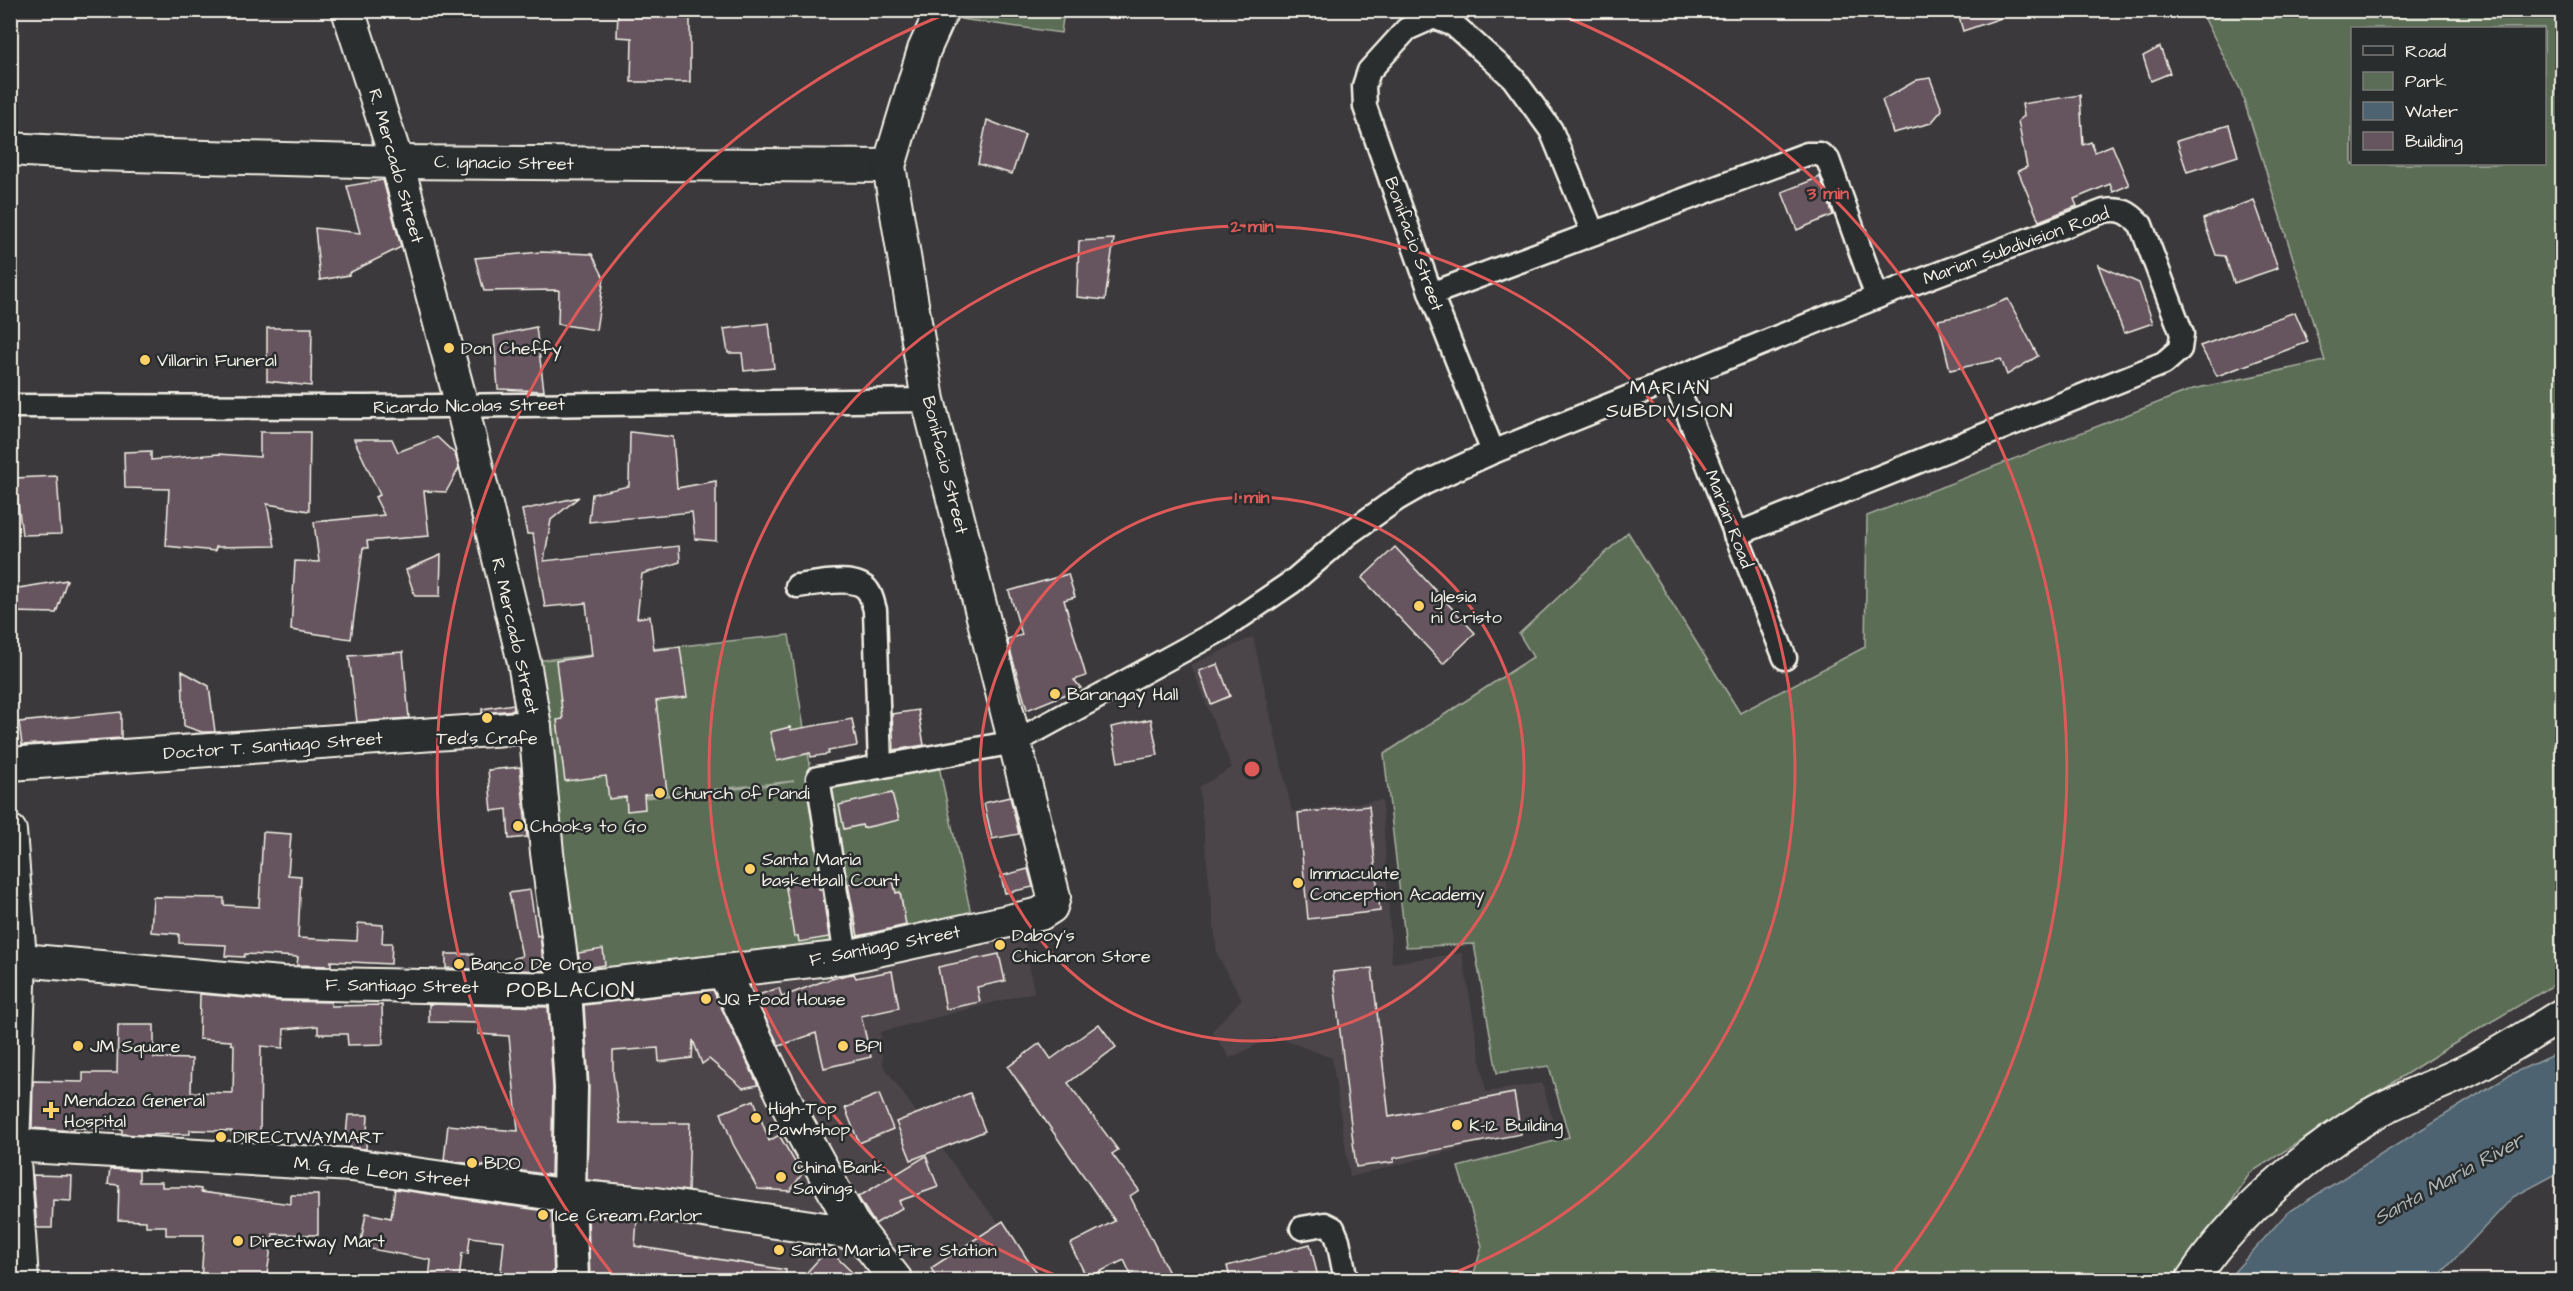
<svg xmlns="http://www.w3.org/2000/svg" width="2573" height="1291" font-family="'Architects Daughter',sans-serif">
<style>
.built{fill:#4c4549}
.green{fill:#5b6d57;stroke:#a8afa0;stroke-width:1.5;fill-rule:evenodd}
.water{fill:#4e6371;stroke:#909ca1;stroke-width:1.5}
.building{fill:#66555e;stroke:#f4f1e8;stroke-width:1.5}
.lines{fill:none;stroke-linecap:round;stroke-linejoin:round}
.street-casing{stroke:#f4f1e8;stroke-width:27}
.secondary-casing{stroke:#f4f1e8;stroke-width:36}
.street{stroke:#2a2d2e;stroke-width:22}
.secondary{stroke:#2a2d2e;stroke-width:32}
.ring{fill:none;stroke:#de5a58;stroke-width:3}
.poi-dot{fill:#ffd166;stroke:#2a2d2e;stroke-width:2}
.labels{text-anchor:middle;dominant-baseline:central;stroke-width:5;stroke-linejoin:round;paint-order:stroke}
.street-label{font-size:18px;fill:#f4f1e8;stroke:#2a2d2e}
.poi-label{font-size:18px;fill:#f4f1e8;stroke:#2a2d2e;text-anchor:start}
.neighbourhood-label{font-size:20px;letter-spacing:1.5px;fill:#f4f1e8;stroke:#2a2d2e}
.water-label{font-size:20px;font-style:italic;fill:#b2b8b8;stroke:#2a2d2e}
.quarter-label{font-size:21px;letter-spacing:1.5px;fill:#f4f1e8;stroke:#2a2d2e}
.centre{fill:#de5a58;stroke:#2a2d2e;stroke-width:3}
.ring-label{font-size:18px;text-anchor:middle;font-weight:bold;fill:#de5a58;stroke:#2a2d2e;stroke-width:5;stroke-linejoin:round;paint-order:stroke}
</style>
<rect width="100%" height="100%" fill="#3c393c"/>
<filter id="ink" filterUnits="userSpaceOnUse"><feTurbulence type="fractalNoise" baseFrequency=".0167" numOctaves="2"/><feDisplacementMap in="SourceGraphic" scale="12" xChannelSelector="R" yChannelSelector="G"/><feConvolveMatrix kernelMatrix="1 2 1 2 8 2 1 2 1" color-interpolation-filters="sRGB"/></filter>
<g filter="url(#ink)">
<g class="built">
<path d="M1253 637 1292 812 1382 800 1392 963 1462 953 1486 1092 1542 1083 1554 1124 1350 1177 1332 1058 1274 1036 1230 1058 1212 1031 1242 999 1217 954 1199 787 1232 768 1191 665Z"/>
<path d="M1021 918 1034 992 880 1032 883 1065 967 1184 1045 1280H907L858 1216 724 972Z"/>
<path d="M719 981 852 1223 574 1192 565 989Z"/>
<path d="M573 1200 854 1236 889 1280H577Z"/>
</g>
<g class="green">
<path d="M962 11V10L1064 11 1061 33 961 19Z"/>
<path d="M2201 11H2562V980L2447 1048 2250 1173 2181 1280H1472L1482 1246 1458 1167 1569 1137 1549 1066 1497 1073 1474 944 1406 947 1384 754 1533 657 1519 634 1628 532 1740 713 1865 647 1867 516 2193 389 2325 361 2241 91ZM2352 28H2544V164H2352Z"/>
<path d="M789 635 840 952 567 986 524 662ZM794 781 764 786 635 799V798Z"/>
<path d="M937 757 974 928 851 949 818 783Z"/>
</g>
<path class="water" d="M2562 1051V1171L2513 1197 2435 1280H2227L2287 1213 2509 1075Z"/>
<g class="building">
<path d="M618 10H690V82H631L632 38 617 37Z"/>
<path d="M1957 10H2013V14L1963 31Z"/>
<path d="M2160 47 2170 73 2151 81 2143 56Z"/>
<path d="M1930 78 1942 110 1931 123 1893 133 1882 100 1917 80Z"/>
<path d="M2080 95 2083 145 2091 142 2095 152 2112 145 2129 185 2113 192 2110 184 2074 199 2077 206 2039 221 2018 171 2027 167 2018 121 2024 116 2022 104Z"/>
<path d="M987 120 1025 135 1012 174 978 164Z"/>
<path d="M2229 125 2238 156 2187 172 2177 141Z"/>
<path d="M1820 177 1833 215 1797 230 1782 192Z"/>
<path d="M383 180 401 247 349 273V275L320 280 315 228 360 233 347 186Z"/>
<path d="M2254 200 2278 268 2234 283 2225 256 2216 255 2203 219Z"/>
<path d="M1114 239 1105 300 1077 297 1079 241Z"/>
<path d="M541 252 592 254 604 278 596 330 558 324 559 290 484 291 475 258Z"/>
<path d="M2098 265 2139 283 2153 323 2124 333Z"/>
<path d="M2008 299 2038 356 2007 375 2001 359 1950 370 1938 320 1969 314Z"/>
<path d="M2295 312 2308 342 2217 376 2200 346Z"/>
<path d="M769 323 774 368 744 371 742 353H728L724 329Z"/>
<path d="M536 327 544 391 498 389 494 336Z"/>
<path d="M267 328H312L311 386 267 381Z"/>
<path d="M260 432H310L309 511 267 504 275 546 216 547 215 551 166 546 169 489 125 488 124 452 151 451V460L218 454 260 457Z"/>
<path d="M630 432 673 437 677 488 716 481V541L695 539 692 512 589 522 592 494 629 486Z"/>
<path d="M437 437 455 454 459 468 446 492 424 491 429 536 367 541 368 548H363L351 639 291 630 295 561 319 562 314 522 384 515 375 497 380 495 354 439H392L398 452Z"/>
<path d="M57 476 61 534 22 535 15 478Z"/>
<path d="M579 497 551 520 544 561 679 546 680 562 642 574 637 618 650 616 654 650 680 647 687 697 656 701 667 792 644 795 645 809 627 811 626 797 609 799 606 776 565 781 557 720 563 719 556 661 592 656 586 603 545 607 533 534H527L522 510Z"/>
<path d="M1395 547 1475 633 1443 664 1362 578Z"/>
<path d="M441 555 440 596H415L406 570Z"/>
<path d="M1068 574 1075 597 1064 600 1086 676 1074 680 1081 688 1027 710 1007 639 1022 635 1009 591Z"/>
<path d="M67 580 56 613 12 612 13 589Z"/>
<path d="M403 652 409 718 357 722 349 656Z"/>
<path d="M1218 664 1230 696 1211 704 1199 671Z"/>
<path d="M182 671 209 686 215 732H202L184 726Z"/>
<path d="M513 704 514 710 482 713V709Z"/>
<path d="M918 710 924 745 894 750 892 714Z"/>
<path d="M121 712V738L22 745 19 722Z"/>
<path d="M852 719 857 746 828 751 829 754 811 757 810 753 777 761 770 732 790 727 791 730Z"/>
<path d="M1151 719 1158 755 1118 762 1111 727Z"/>
<path d="M520 767 527 837 509 839 507 809 492 811 488 770Z"/>
<path d="M892 793 899 820 863 828 862 825 844 829 839 805Z"/>
<path d="M1010 797 1019 834 992 839 984 803Z"/>
<path d="M1369 806 1380 911 1308 919 1298 813Z"/>
<path d="M263 832 291 834 288 875 301 876 298 938 357 941 358 923 383 925 382 943H392L391 964 331 961V966L297 965 298 957 245 954 244 957 225 956 226 945 179 943V934L151 932 153 897 224 898V905L259 907Z"/>
<path d="M1028 869 1033 887 1005 893 1001 876Z"/>
<path d="M817 877 819 889H822L829 937 799 942 798 936 794 937 785 882Z"/>
<path d="M892 877 896 893 900 892 906 925 858 936 848 884Z"/>
<path d="M530 890 537 936 540 935 544 971 516 970 514 958 522 956 509 893Z"/>
<path d="M603 949 605 965 581 969 578 953Z"/>
<path d="M446 954H473V969L446 968Z"/>
<path d="M999 954 1005 981 977 987 980 1002 946 1009 938 967Z"/>
<path d="M1372 968 1389 1117 1514 1093 1521 1134 1394 1158V1162L1356 1167 1333 972Z"/>
<path d="M892 971 899 1008 861 1016 871 1057 824 1068 816 1033 779 1046 755 996 779 988 782 997 821 982 846 975 854 974 856 978Z"/>
<path d="M713 990 758 1085 743 1088 709 1059 702 1064 693 1040 692 1058 659 1062 658 1048 613 1051V1073L620 1123H690L688 1191 587 1180 589 1087 584 1005Z"/>
<path d="M200 994 279 1001 331 1002V1006L382 1005 383 1044 348 1045 347 1034H318V1026L284 1029 283 1048 261 1046 260 1136 232 1135V1131L190 1130V1134L140 1135 122 1134V1129L73 1128V1131L32 1128 33 1081 83 1082V1073H117L118 1025H154V1058L192 1059 191 1092 233 1093 234 1045 231 1044V1041L199 1039Z"/>
<path d="M429 1004 548 1007 553 1088 551 1175 444 1160 448 1125 518 1131 509 1036 478 1034 479 1023 429 1022Z"/>
<path d="M1099 1024 1116 1047 1068 1083 1118 1150 1112 1154 1139 1190 1130 1196 1173 1281H1134L1124 1260 1087 1278 1070 1244 1115 1221 1008 1067 1040 1043 1051 1059Z"/>
<path d="M970 1093 985 1131 911 1160 896 1122Z"/>
<path d="M879 1094 893 1129 859 1143 845 1108Z"/>
<path d="M754 1100 769 1141 779 1135 802 1174 790 1191 758 1189 733 1144 721 1113Z"/>
<path d="M348 1115H368L366 1149 345 1147Z"/>
<path d="M926 1156 938 1187 899 1201 902 1208 875 1224 858 1197Z"/>
<path d="M110 1169 139 1171V1182H162V1187H186L201 1189V1192L291 1204V1195H318V1235L273 1234 266 1281H201L204 1235H166V1226H146V1221L118 1220 119 1185 108 1184Z"/>
<path d="M33 1175 72 1176 71 1201 53 1200 52 1228H37Z"/>
<path d="M395 1189 552 1212 554 1281H500L504 1241 470 1237 468 1254 462 1253 459 1281H429L431 1260 360 1247 366 1213 391 1218Z"/>
<path d="M588 1216 637 1220 635 1246 786 1270 785 1281H590Z"/>
<path d="M1003 1221 1029 1262 1044 1281H938L931 1268Z"/>
<path d="M1310 1244 1319 1281H1231L1227 1266Z"/>
<path d="M828 1249 861 1281H799Z"/>
</g>
<g class="lines">
<defs>
<g id="street">
<path d="M1431 294 1807 154H1820L1828 160 1877 297"/>
<path d="M1674 379 1785 658"/>
<path d="M10 406 366 407 928 400"/>
<path d="M1493 452 1431 294 1365 107 1364 86 1369 71 1407 29 1434 17 1454 25 1513 78 1551 130 1593 233"/>
<path d="M797 586C815 584 857 574 868 591 872 596 873 604 875 610L880 767"/>
<path d="M846 957 818 778 1015 742 1224 628 1292 582 1349 533 1397 499 1425 483 1493 452 1877 297 2104 211C2122 208 2129 212 2141 225L2182 334 2180 349 2164 363 1735 535"/>
<path d="M1302 1228 1325 1224 1333 1228 1338 1240 1346 1280"/>
</g>
<g id="secondary">
<path d="M348 10 397 162 462 406 524 662 535 727 547 853 565 989 571 1088 569 1196 572 1280"/>
<path d="M10 149 93 154 397 162 889 166"/>
<path d="M10 764 535 727"/>
<path d="M10 831 20 959 13 1145 22 1280"/>
<path d="M10 959 281 983 565 989 846 957 1040 914 1051 907 1054 897 928 400 889 166 924 50 942 10"/>
<path d="M724 972 793 1116 852 1223 896 1280"/>
<path d="M10 1145 352 1165 569 1196 656 1204 858 1234"/>
<path d="M2192 1280C2234 1215 2306 1154 2372 1114 2405 1095 2443 1084 2476 1066 2505 1050 2534 1032 2562 1015"/>
</g>
</defs>
<use href="#street" class="street-casing"/>
<use href="#secondary" class="secondary-casing"/>
<use href="#street" class="street"/>
<use href="#secondary" class="secondary"/>
</g>
</g>
<g class="ring">
<circle cx="1252" cy="769" r="272"/>
<path d="M1066 1279A543 543 0 1 1 1438 1279"/>
<path d="M614 1276A815 815 0 0 1 953 11M1551 11A815 815 0 0 1 1890 1276"/>
</g>
<g class="poi-dot">
<circle cx="449" cy="348" r="6"/>
<circle cx="145" cy="360" r="6"/>
<circle cx="1419" cy="606" r="6"/>
<circle cx="1055" cy="694" r="6"/>
<circle cx="487" cy="718" r="6"/>
<circle cx="660" cy="793" r="6"/>
<circle cx="518" cy="826" r="6"/>
<circle cx="750" cy="869" r="6"/>
<circle cx="1298" cy="883" r="6"/>
<circle cx="1000" cy="945" r="6"/>
<circle cx="459" cy="964" r="6"/>
<circle cx="706" cy="999" r="6"/>
<circle cx="78" cy="1046" r="6"/>
<circle cx="843" cy="1046" r="6"/>
<path d="M48 1101h6v6h6v6h-6v6h-6v-6h-6v-6h6z"/>
<circle cx="756" cy="1118" r="6"/>
<circle cx="1457" cy="1125" r="6"/>
<circle cx="221" cy="1137" r="6"/>
<circle cx="472" cy="1163" r="6"/>
<circle cx="781" cy="1177" r="6"/>
<circle cx="543" cy="1215" r="6"/>
<circle cx="238" cy="1241" r="6"/>
<circle cx="779" cy="1250" r="6"/>
</g>
<g class="labels">
<g class="street-label">
<text transform="translate(504 163) rotate(1)">C. Ignacio Street</text>
<text transform="translate(396 166) rotate(74)">R. Mercado Street</text>
<text transform="translate(1414 244) rotate(70)">Bonifacio Street</text>
<text transform="translate(2016 246) rotate(-20)">Marian Subdivision Road</text>
<text transform="translate(469 406) rotate(-1)">Ricardo Nicolas Street</text>
<text transform="translate(945 465) rotate(76)">Bonifacio Street</text>
<text transform="translate(1729 519) rotate(69)">Marian Road</text>
<text transform="translate(515 636) rotate(77)">R. Mercado Street</text>
<text transform="translate(273 746) rotate(-4)">Doctor T. Santiago Street</text>
<text transform="translate(885 946) rotate(-11)">F. Santiago Street</text>
<text transform="translate(402 986) rotate(1)">F. Santiago Street</text>
<text transform="translate(382 1172) rotate(6)">M. G. de Leon Street</text>
</g>
<g class="poi-label">
<text x="461" y="348">Don Cheffy</text>
<text x="157" y="360">Villarin Funeral</text>
<text x="1431" y="596">Iglesia<tspan x="1431" dy="21">ni Cristo</tspan></text>
<text x="1067" y="694">Barangay Hall</text>
<text x="487" y="738" text-anchor="middle">Ted's Crafe</text>
<text x="672" y="793">Church of Pandi</text>
<text x="530" y="826">Chooks to Go</text>
<text x="762" y="859">Santa Maria<tspan x="762" dy="21">basketball Court</tspan></text>
<text x="1310" y="873">Immaculate<tspan x="1310" dy="21">Conception Academy</tspan></text>
<text x="1012" y="935">Daboy's<tspan x="1012" dy="21">Chicharon Store</tspan></text>
<text x="471" y="964">Banco De Oro</text>
<text x="718" y="999">JQ Food House</text>
<text x="90" y="1046">JM Square</text>
<text x="855" y="1046">BPI</text>
<text x="64" y="1100">Mendoza General<tspan x="64" dy="21">Hospital</tspan></text>
<text x="768" y="1108">High-Top<tspan x="768" dy="21">Pawhshop</tspan></text>
<text x="1469" y="1125">K-12 Building</text>
<text x="233" y="1137">DIRECTWAYMART</text>
<text x="484" y="1163">BDO</text>
<text x="793" y="1167">China Bank<tspan x="793" dy="21">Savings</tspan></text>
<text x="555" y="1215">Ice Cream Parlor</text>
<text x="250" y="1241">Directway Mart</text>
<text x="791" y="1250">Santa Maria Fire Station</text>
</g>
<g class="neighbourhood-label">
<text x="1670" y="388">MARIAN<tspan x="1670" dy="23">SUBDIVISION</tspan></text>
</g>
<g class="water-label">
<text transform="translate(2449 1179) rotate(-29)">Santa Maria River</text>
</g>
<g class="quarter-label">
<text x="571" y="990">POBLACION</text>
</g>
</g>
<circle cx="1252" cy="769" r="9" class="centre"/>
<g class="ring-label">
<text x="1828" y="199">3 min</text>
<text x="1252" y="232">2 min</text>
<text x="1252" y="503">1 min</text>
</g>
<rect width="2573" height="1291" fill="none" stroke="#2a2d2e" stroke-width="36"/>
<rect x="18" y="18" width="2537" height="1255" fill="none" stroke="#f4f1e8" stroke-width="2" filter="url(#ink)"/>
<rect x="2351" y="27" width="195" height="138" fill="#2a2d2e" stroke="#7b7b78" stroke-width="1.5"/>
<rect x="2363" y="46" width="30" height="9" fill="#2a2d2e" stroke="#7b7b78" stroke-width="1.5"/>
<text x="2405" y="57" font-size="18" fill="#f4f1e8">Road</text>
<rect x="2363" y="72" width="30" height="18" fill="#5b6d57" stroke="#7b7b78" stroke-width="1.5"/>
<text x="2405" y="87" font-size="18" fill="#f4f1e8">Park</text>
<rect x="2363" y="102" width="30" height="18" fill="#4e6371" stroke="#7b7b78" stroke-width="1.5"/>
<text x="2405" y="117" font-size="18" fill="#f4f1e8">Water</text>
<rect x="2363" y="132" width="30" height="18" fill="#66555e" stroke="#7b7b78" stroke-width="1.5"/>
<text x="2405" y="147" font-size="18" fill="#f4f1e8">Building</text>
</svg>
